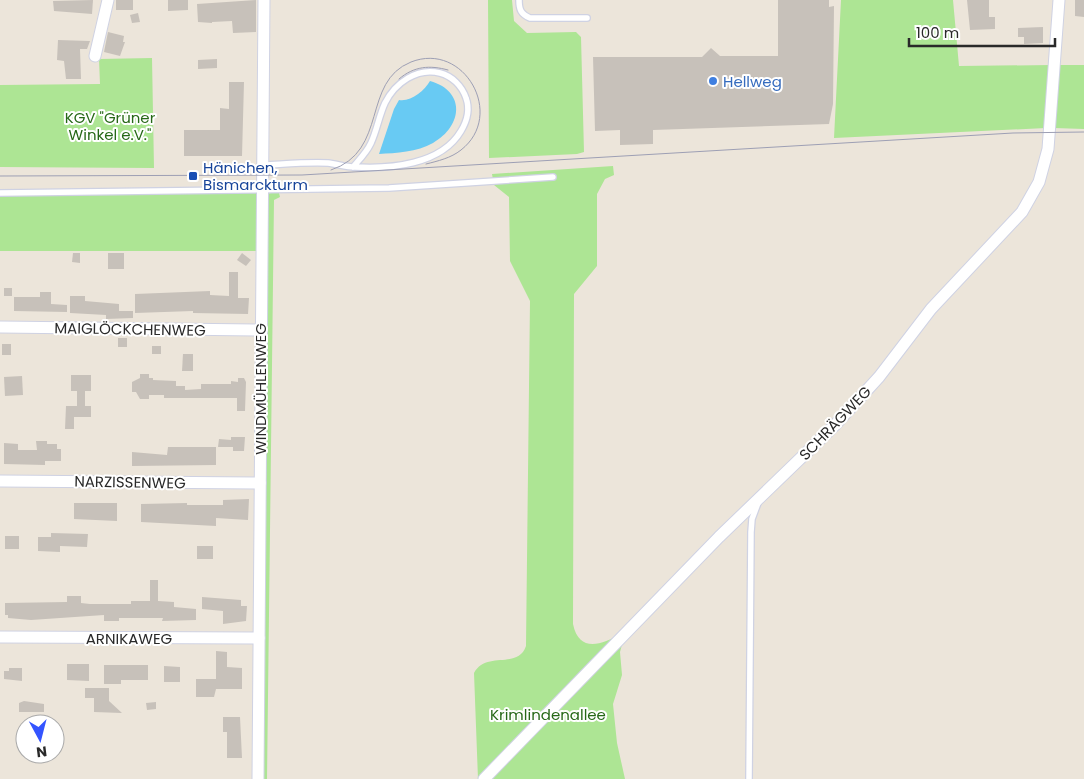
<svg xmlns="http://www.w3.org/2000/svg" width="1084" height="779" font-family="Poppins,sans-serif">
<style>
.green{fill:#ade594}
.water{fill:#68caf3}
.building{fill:#c7c1ba}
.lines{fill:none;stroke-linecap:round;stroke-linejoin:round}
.lane-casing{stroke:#cfd2e3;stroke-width:8}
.street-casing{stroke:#cfd2e3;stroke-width:13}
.lane{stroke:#fff;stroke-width:5.5}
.street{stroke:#fff;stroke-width:11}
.tram{stroke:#9d9fb4;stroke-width:1}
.shop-dot{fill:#3f7fe0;stroke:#fff;stroke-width:2}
.transit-dot{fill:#1a4fb4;stroke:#fff;stroke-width:2}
.labels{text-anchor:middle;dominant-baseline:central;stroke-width:4;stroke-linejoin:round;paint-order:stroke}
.shop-label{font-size:15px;fill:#366cbe;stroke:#fff;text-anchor:start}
.park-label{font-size:15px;fill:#266817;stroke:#fff}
.transit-label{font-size:15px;fill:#164399;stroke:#fff;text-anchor:start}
.street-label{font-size:15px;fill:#292929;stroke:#fff}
</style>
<rect width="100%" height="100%" fill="#ece5da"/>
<g class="green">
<path d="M488 0H512L514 21 527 33 576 32 581 37 584 152 577 154 489 158Z"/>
<path d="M841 0H953L959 66 1051 65 1046 128 834 138Z"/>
<path d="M152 58 154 168 0 167V85L100 84 99 59Z"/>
<path d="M1059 65H1084V129L1054 128Z"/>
<path d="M613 166 614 175 605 179 597 194V266L574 294 573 624C579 653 601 645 621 634L623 641 620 652 622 675 613 704 617 743 625 779H478L474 673C486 650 518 670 526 646L530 301 510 261 509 197 494 185 492 174Z"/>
<path d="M257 192V251H0V195Z"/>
<path d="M271 193H279L280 197 274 200 267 779H262L266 194Z"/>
</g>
<path class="water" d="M430 81C466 91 463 126 433 143 417 152 396 153 379 154L394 109 399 100C411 102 424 91 430 81Z"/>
<g class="building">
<path d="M93 0 92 14 54 11 53 1Z"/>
<rect x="116" y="0" width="17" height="10"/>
<path d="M168 0H188V10L168 11Z"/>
<path d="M256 0V32L233 33 232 21 212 22V23L198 22 197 4Z"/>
<path d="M778 0H829V7L834 6 833 104 829 124 653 130V144L620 145V130L595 131 593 57H702L711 48 720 56H778Z"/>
<path d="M967 0H989V17H995V29L970 30Z"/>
<path d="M1075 0H1084V17L1075 16Z"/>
<path d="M138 13 140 22 132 23 130 15Z"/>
<path d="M1043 27V43L1024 44V37H1018V28Z"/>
<path d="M108 32 124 36 123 42H125L120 56 104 52Z"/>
<path d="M58 40 90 41 87 49H80L81 79H66L64 61 57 60Z"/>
<path d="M217 59V68L198 69V60Z"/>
<path d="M229 82H244L242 156H184V130H220V108L229 109Z"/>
<path d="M73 253H80V263L72 262Z"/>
<rect x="108" y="253" width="16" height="16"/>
<path d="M242 253 251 260 246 266 237 260Z"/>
<path d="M229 272H238V298H249L248 314 193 313V311L135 313V294L210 291V295L229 296Z"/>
<rect x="4" y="288" width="8" height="8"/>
<path d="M40 292H51V304L67 305V312L14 311V297H40Z"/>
<path d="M70 296H85V301L119 304V311H133V318L106 319V315L70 313Z"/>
<rect x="118" y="338" width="9" height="9"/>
<rect x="2" y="344" width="9" height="11"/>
<rect x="152" y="346" width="9" height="8"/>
<path d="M183 354H193V371H182Z"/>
<path d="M140 374H149V378H153V380L176 381V386H185V390L201 389V384H231V381L238 382V378H244L246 382 245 411H237V398H164V395H149V399H140L136 392H132V382L140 378Z"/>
<path d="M71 375H91V391H85V406H91V417H74V429H65L66 406H77V391H71Z"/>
<path d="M22 376 23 395 5 396 4 377Z"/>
<path d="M231 437H245L244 451H233V447H218L219 439 231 440Z"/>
<path d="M36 441H47V444H57V449H61V461H45V465L4 464V443L18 444V450H37Z"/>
<path d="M168 447H216V465L132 466V452L167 455Z"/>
<path d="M249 499 248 520 216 518V526L141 522V504L187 503V505H223V500Z"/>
<path d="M74 503H117V521L74 519Z"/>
<path d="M51 533 88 534 87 547 60 546V552L38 551V537H51Z"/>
<rect x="5" y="536" width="14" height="13"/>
<rect x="197" y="546" width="16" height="13"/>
<path d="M150 580H158V601L174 602V607L196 609V620L162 621 163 618H119V621H104V615L31 620 8 618V615H5V603L67 602V596H81V603L90 604H131V601H150Z"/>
<path d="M202 597 241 600V606H247L246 621 223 624V611L202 609Z"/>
<path d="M216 651 227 652V667L242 668V689H216L214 697H196V679H216Z"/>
<path d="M67 664H89V681L67 680Z"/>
<path d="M104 665H148V680H121V684H104Z"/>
<path d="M164 666 180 667V682H164Z"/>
<path d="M9 668H22V681L4 679V671H9Z"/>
<path d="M85 688H109V701L122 713 94 712V698H85Z"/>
<path d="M24 701 44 704V712H19V703Z"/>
<path d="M156 702V709L147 710 146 703Z"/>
<path d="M223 717H240L242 758H227V732H223Z"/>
</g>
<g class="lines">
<defs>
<g id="lane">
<path d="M519 0C519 10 521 14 530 18H587"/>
<path d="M264 165C285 164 307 162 328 163 337 164 346 167 355 167 390 169 441 165 461 131 467 121 470 109 466 98 462 86 452 76 440 73 417 67 395 83 385 103 379 116 377 130 371 143 367 152 360 159 353 167"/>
<path d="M0 193 389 188 553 177"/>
<path d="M749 779 751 532 752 519 758 503"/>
</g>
<g id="street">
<path d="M95 56 108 0"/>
<path d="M0 327 261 330"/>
<path d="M0 481 260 483"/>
<path d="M0 637 259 638"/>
<path d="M258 779 264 0"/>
<path d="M484 779 719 537 835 425 879 377 931 309 1022 212 1039 182 1048 149 1059 0"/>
</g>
</defs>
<use href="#lane" class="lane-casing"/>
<use href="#street" class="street-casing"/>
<use href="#lane" class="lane"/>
<use href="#street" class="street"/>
<g class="tram">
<path d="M399 79C414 66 430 65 448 70"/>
<path d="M331 170C389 151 361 82 411 62 464 41 506 115 461 150 451 158 438 161 426 164"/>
<path d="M0 176 302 175 1013 133 1084 132"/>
</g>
</g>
<circle class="shop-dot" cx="713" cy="81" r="5"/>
<rect class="transit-dot" x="188" y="171" width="10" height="10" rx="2.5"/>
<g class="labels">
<g class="shop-label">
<text x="723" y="81">Hellweg</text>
</g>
<g class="park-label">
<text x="110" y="117">KGV "Grüner<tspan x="110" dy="17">Winkel e.V."</tspan></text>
<text x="548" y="714">Krimlindenallee</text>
</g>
<g class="transit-label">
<text x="203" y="167">Hänichen,<tspan x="203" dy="17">Bismarckturm</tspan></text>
</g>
<g class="street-label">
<text transform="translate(130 329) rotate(1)">MAIGLÖCKCHENWEG</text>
<text transform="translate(260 389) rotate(-90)">WINDMÜHLENWEG</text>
<text transform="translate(835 423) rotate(-46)">SCHRÄGWEG</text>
<text transform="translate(130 482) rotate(1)">NARZISSENWEG</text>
<text x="129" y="638">ARNIKAWEG</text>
</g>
</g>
<g transform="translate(40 739) rotate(173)"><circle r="24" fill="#ffffff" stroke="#a9a9a9"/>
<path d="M0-4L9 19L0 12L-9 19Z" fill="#3454ff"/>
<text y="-8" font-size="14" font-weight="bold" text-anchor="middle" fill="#292929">N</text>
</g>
<path d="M909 38v8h146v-8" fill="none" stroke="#292929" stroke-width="2.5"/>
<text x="916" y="38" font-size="15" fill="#292929" stroke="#ffffff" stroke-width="4" paint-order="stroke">100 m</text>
</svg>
